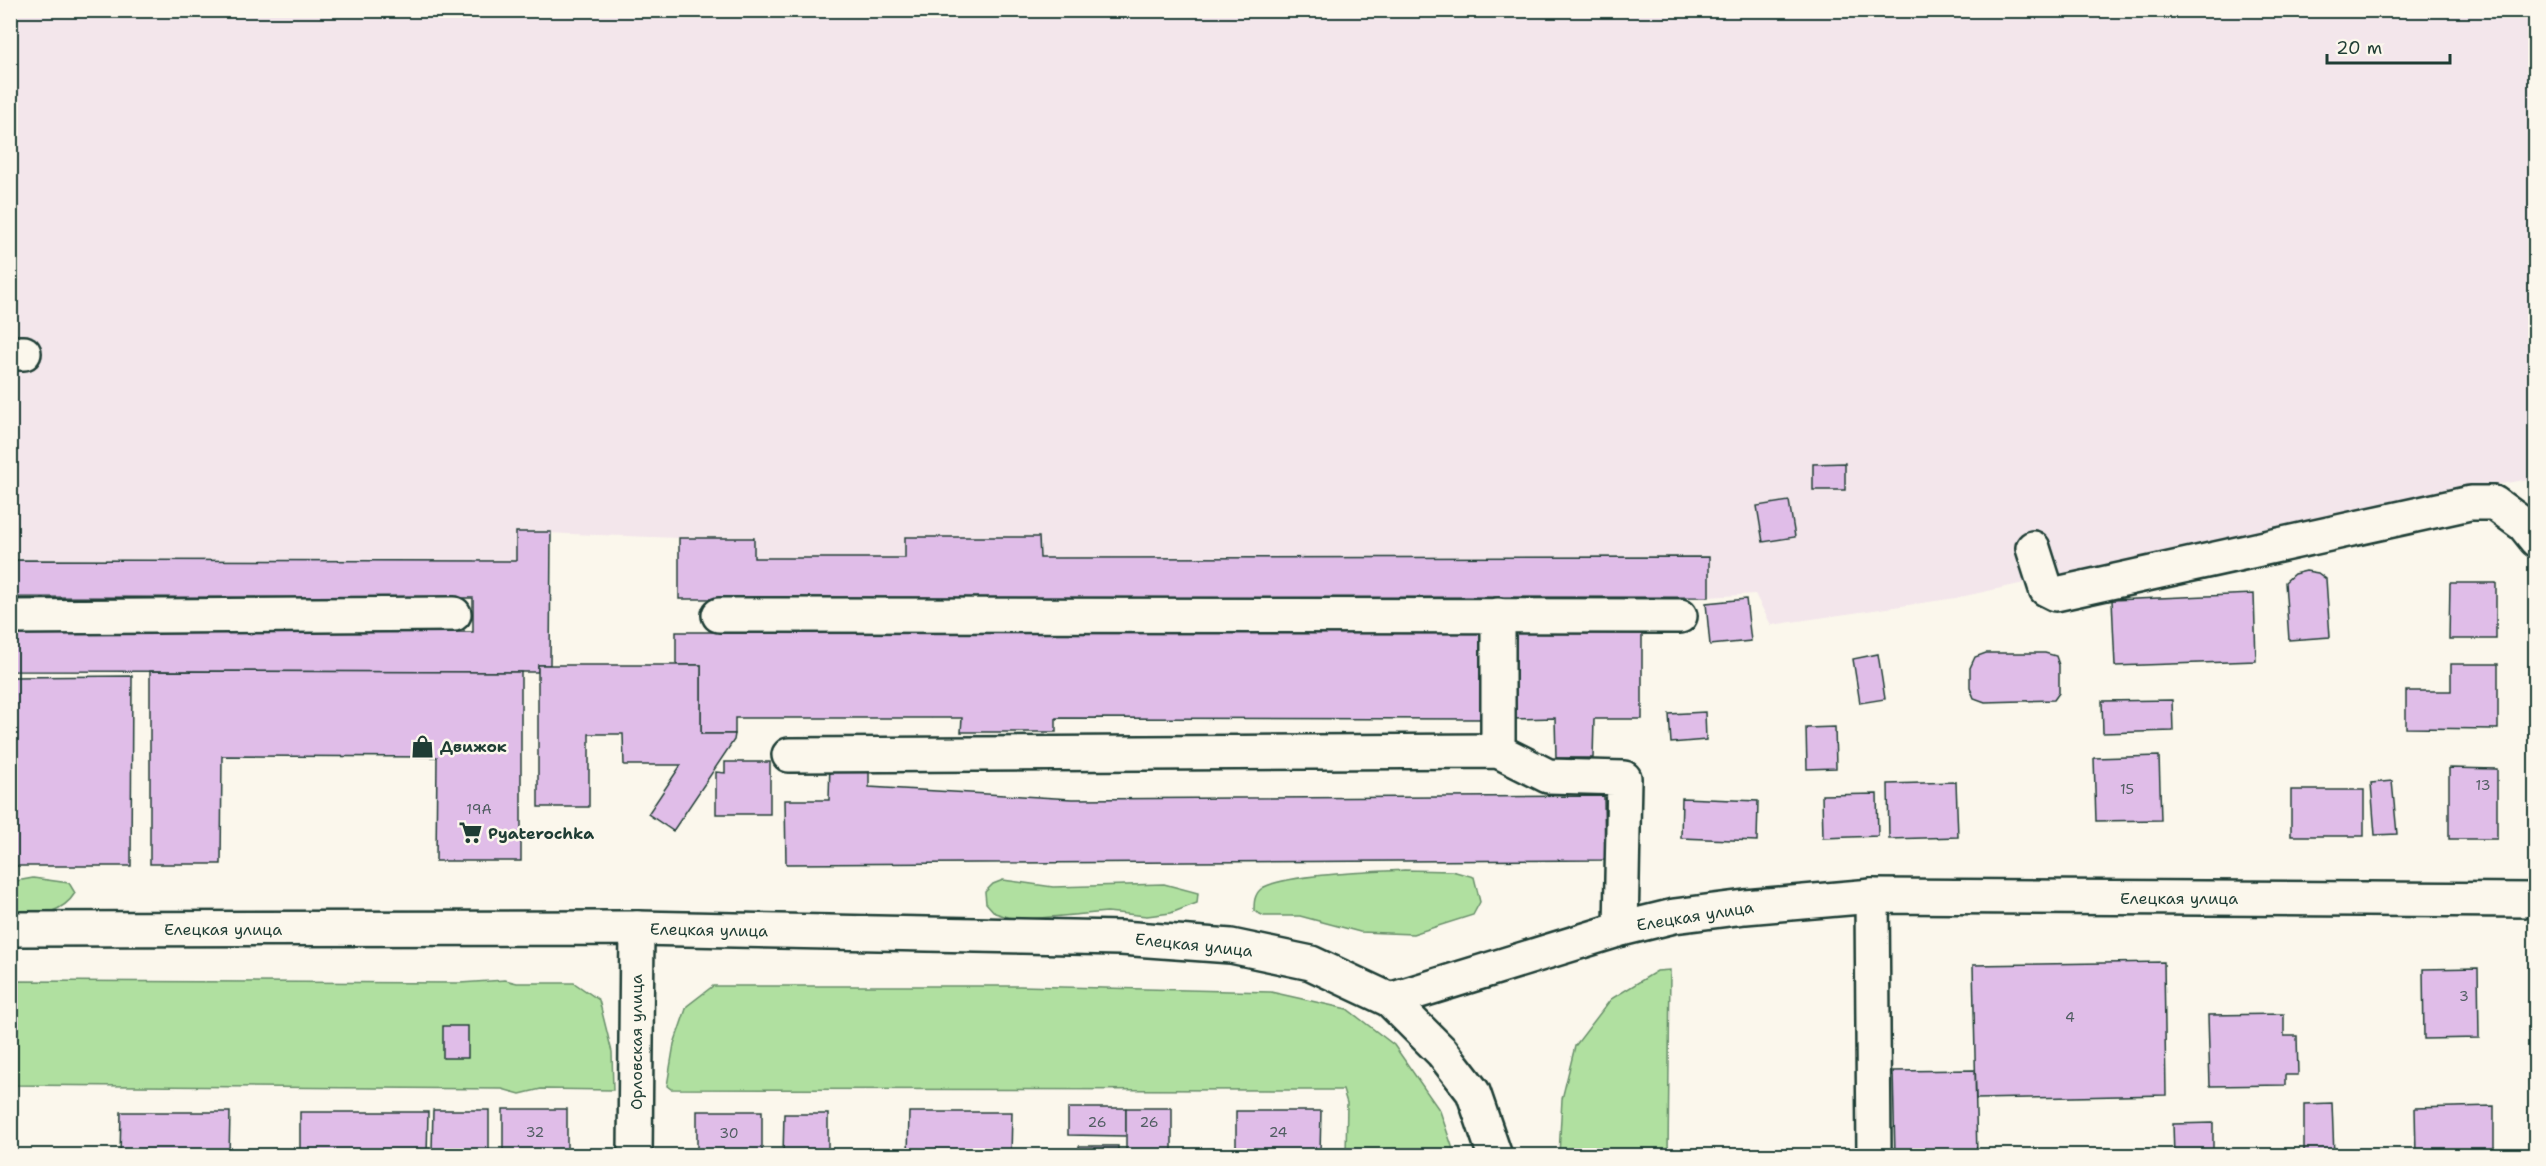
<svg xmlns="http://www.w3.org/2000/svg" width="2546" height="1166" font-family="'Shantell Sans',sans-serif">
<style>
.built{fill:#f3e6eb}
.green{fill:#b0e0a0;stroke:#688e6a;stroke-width:1.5}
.building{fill:#e0bde8;stroke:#1f3d34;stroke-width:1.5}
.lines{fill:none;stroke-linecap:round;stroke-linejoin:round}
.minor-casing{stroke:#1f3d34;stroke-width:38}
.major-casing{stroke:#1f3d34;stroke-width:38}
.minor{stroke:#fbf7ec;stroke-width:33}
.major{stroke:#fbf7ec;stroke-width:33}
.labels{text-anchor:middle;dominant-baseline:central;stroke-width:5;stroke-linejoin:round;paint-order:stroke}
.number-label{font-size:14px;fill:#4f5d61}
.poi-label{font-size:16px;font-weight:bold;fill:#1f3d34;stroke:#fbf7ec;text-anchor:start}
.street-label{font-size:16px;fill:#1f3d34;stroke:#fbf7ec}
</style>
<rect width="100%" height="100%" fill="#fbf7ec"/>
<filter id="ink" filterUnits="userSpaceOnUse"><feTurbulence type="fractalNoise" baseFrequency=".0167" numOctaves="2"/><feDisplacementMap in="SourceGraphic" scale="12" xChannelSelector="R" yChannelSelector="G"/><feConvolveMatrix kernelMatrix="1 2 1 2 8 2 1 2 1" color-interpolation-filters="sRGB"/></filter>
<g filter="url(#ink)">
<path class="built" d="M11 11H2535V478L2360 509 1956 598 1771 625 1755 594 1709 597V557L1040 558 1039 537 905 558H754V538H679L516 532V561L11 560Z"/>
<g class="green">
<path d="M1404 870 1452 871 1474 877 1480 902 1473 915 1413 934 1360 932 1300 916H1264L1254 911C1254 903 1254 895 1261 889 1281 874 1374 872 1404 870Z"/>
<path d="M33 878 69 883 75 893C61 916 34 915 11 917V882Z"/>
<path d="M1003 880 1053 887 1164 884 1198 893 1197 903 1171 913 1147 916 1107 912 1017 920 995 913 986 903 985 892 993 884Z"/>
<path d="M1670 970 1668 1155H1559L1562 1099 1575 1046 1611 999 1657 971Z"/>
<path d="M505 980 517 983H574L599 1000 612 1052 613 1090 541 1089 520 1094 502 1089 11 1085V981L460 983Z"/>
<path d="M713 986H1020L1271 992 1347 1009 1394 1045 1440 1111 1455 1155H1346L1347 1103 1343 1090 671 1089 667 1086 674 1044 687 1006Z"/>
</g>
<g class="building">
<path d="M1845 463V490H1813V464Z"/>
<path d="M1789 501 1795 537 1763 542 1757 506Z"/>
<path d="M516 532H551L550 665H538V672L10 671V632H473V598L10 597V560L516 561Z"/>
<path d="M905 537H1039L1040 558 1709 557V597L679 599V538H754V558H905Z"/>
<path d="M2306 571 2318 573 2326 579 2330 637 2289 640 2285 582 2294 574Z"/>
<path d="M2450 583H2496V639H2449Z"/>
<path d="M2254 594 2256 661 2115 666 2112 600Z"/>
<path d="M1746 599 1751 641 1710 645 1706 603Z"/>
<path d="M676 632 1488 633V719L1056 718V732H961L962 718H735V734H701V665H676Z"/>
<path d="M1512 633H1642V719H1594L1593 758H1556L1555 718 1512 719Z"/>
<path d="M1986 653H2045L2056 656 2059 665V693L2054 700 1985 702 1974 698 1970 688V668L1975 657Z"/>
<path d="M1878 654 1885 699 1860 703 1853 659Z"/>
<path d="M2451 664H2498V729L2406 728V691H2451Z"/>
<path d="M538 665H701V734H735L734 740 673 831 648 814 681 765H624L623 734H589V807H538Z"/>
<path d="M150 671 521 672V861H436L437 757 222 756 221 864H150Z"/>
<path d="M132 676 131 866H12L13 677Z"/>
<path d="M2172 700 2173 731 2103 733 2102 701Z"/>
<path d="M1705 712 1706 740 1671 743 1669 714Z"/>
<path d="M1835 727 1836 768 1807 769 1806 728Z"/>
<path d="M2159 756 2161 820 2096 821 2094 758Z"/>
<path d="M725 762H770V814H716V772L725 773Z"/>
<path d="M830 762H869V787L1072 799 1604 796 1605 860 786 864 785 800H829Z"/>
<path d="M2449 768 2497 769V839H2449Z"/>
<path d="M2392 781 2397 834 2375 835 2371 783Z"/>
<path d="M1956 782 1958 837 1889 839 1888 784Z"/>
<rect x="10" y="787" width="2" height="79"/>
<rect x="2291" y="790" width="73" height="46"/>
<path d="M1877 794 1878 836 1823 838 1822 795Z"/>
<path d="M1682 798 1758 801 1757 841 1681 838Z"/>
<path d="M2164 962 2166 1095 1976 1099 1973 965Z"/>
<path d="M2478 968 2479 1038 2424 1039 2423 969Z"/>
<path d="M2284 1014V1036H2297L2298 1075H2285V1085L2210 1086 2208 1015Z"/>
<rect x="443" y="1026" width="25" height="32"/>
<path d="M1975 1070 1977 1156H1895L1893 1071Z"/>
<path d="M2332 1103 2334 1156H2304V1104Z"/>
<path d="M2494 1106V1156H2416L2415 1108Z"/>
<path d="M1068 1108H1126V1136L1068 1135Z"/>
<rect x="1126" y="1108" width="46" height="48"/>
<rect x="503" y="1109" width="64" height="47"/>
<path d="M433 1110H489V1151L432 1150Z"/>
<rect x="697" y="1111" width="65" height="45"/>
<path d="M1236 1111H1321L1320 1153H1236Z"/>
<path d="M121 1112H230L229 1156H120Z"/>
<path d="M300 1112H428L427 1156H300Z"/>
<path d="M909 1112H1012L1011 1156H908Z"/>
<path d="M784 1114H828V1156H783Z"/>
<path d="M2213 1123V1156H2174L2173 1124Z"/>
<rect x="1079" y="1146" width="39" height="10"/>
<rect x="1177" y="1152" width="32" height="4"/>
</g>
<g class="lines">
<defs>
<g id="minor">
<path d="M10 353H24"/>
<path d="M2033 548 2046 589 2056 594 2470 503H2494L2524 525 2536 540"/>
<path d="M719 615 1680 616"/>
<path d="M10 617 454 614"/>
<path d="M1498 751V615"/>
<path d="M789 755 1498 751 1548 776 1624 778 1621 929"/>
<path d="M1872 896 1874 1156"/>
<path d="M1390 1000 1621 929 1674 916 1745 907 1872 896 2536 900"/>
<path d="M635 1156 637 928"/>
</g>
<path id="major" d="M10 929 637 928 1121 938 1231 946 1311 963 1390 1000 1442 1052 1473 1092 1495 1156"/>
</defs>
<use href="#minor" class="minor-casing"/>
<use href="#major" class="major-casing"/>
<use href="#minor" class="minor"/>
<use href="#major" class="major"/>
</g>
</g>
<defs>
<symbol id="shop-bare" viewBox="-9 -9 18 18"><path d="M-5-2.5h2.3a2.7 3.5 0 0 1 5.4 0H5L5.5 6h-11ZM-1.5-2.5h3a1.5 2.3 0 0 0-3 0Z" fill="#1f3d34" stroke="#fbf7ec" stroke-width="2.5" paint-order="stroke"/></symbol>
<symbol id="supermarket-bare" viewBox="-9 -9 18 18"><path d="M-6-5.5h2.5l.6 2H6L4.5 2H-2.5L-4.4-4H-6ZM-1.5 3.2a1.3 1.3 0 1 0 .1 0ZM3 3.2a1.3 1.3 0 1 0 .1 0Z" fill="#1f3d34" stroke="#fbf7ec" stroke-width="2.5" paint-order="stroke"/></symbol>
</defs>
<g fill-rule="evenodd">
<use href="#shop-bare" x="406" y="730" width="33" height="33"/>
<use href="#supermarket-bare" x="454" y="816" width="33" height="33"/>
</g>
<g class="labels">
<g class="number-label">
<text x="2483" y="785">13</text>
<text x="2127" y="789">15</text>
<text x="479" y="809">19А</text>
<text x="2464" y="996">3</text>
<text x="2070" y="1017">4</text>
<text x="1097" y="1122">26</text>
<text x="1149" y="1122">26</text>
<text x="535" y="1132">32</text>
<text x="1278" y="1132">24</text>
<text x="729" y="1133">30</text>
</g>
<g class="poi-label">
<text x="440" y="746">Движок</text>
<text x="488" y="833">Pyaterochka</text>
</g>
<g class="street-label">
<text x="2179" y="898">Елецкая улица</text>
<text transform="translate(1695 916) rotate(-9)">Елецкая улица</text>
<text x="223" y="929">Елецкая улица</text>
<text transform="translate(709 930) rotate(1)">Елецкая улица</text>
<text transform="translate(1194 945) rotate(6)">Елецкая улица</text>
<text transform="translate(636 1042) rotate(-90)">Орловская улица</text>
</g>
</g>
<rect width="2546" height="1166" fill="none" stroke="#fbf7ec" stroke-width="36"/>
<rect x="18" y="18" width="2510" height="1130" fill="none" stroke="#1f3d34" stroke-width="2" filter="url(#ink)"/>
<path d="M2327 54v9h123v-9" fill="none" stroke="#1f3d34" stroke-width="3"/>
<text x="2336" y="54" font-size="18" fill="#1f3d34" stroke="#fbf7ec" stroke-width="4.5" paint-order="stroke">20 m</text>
</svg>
